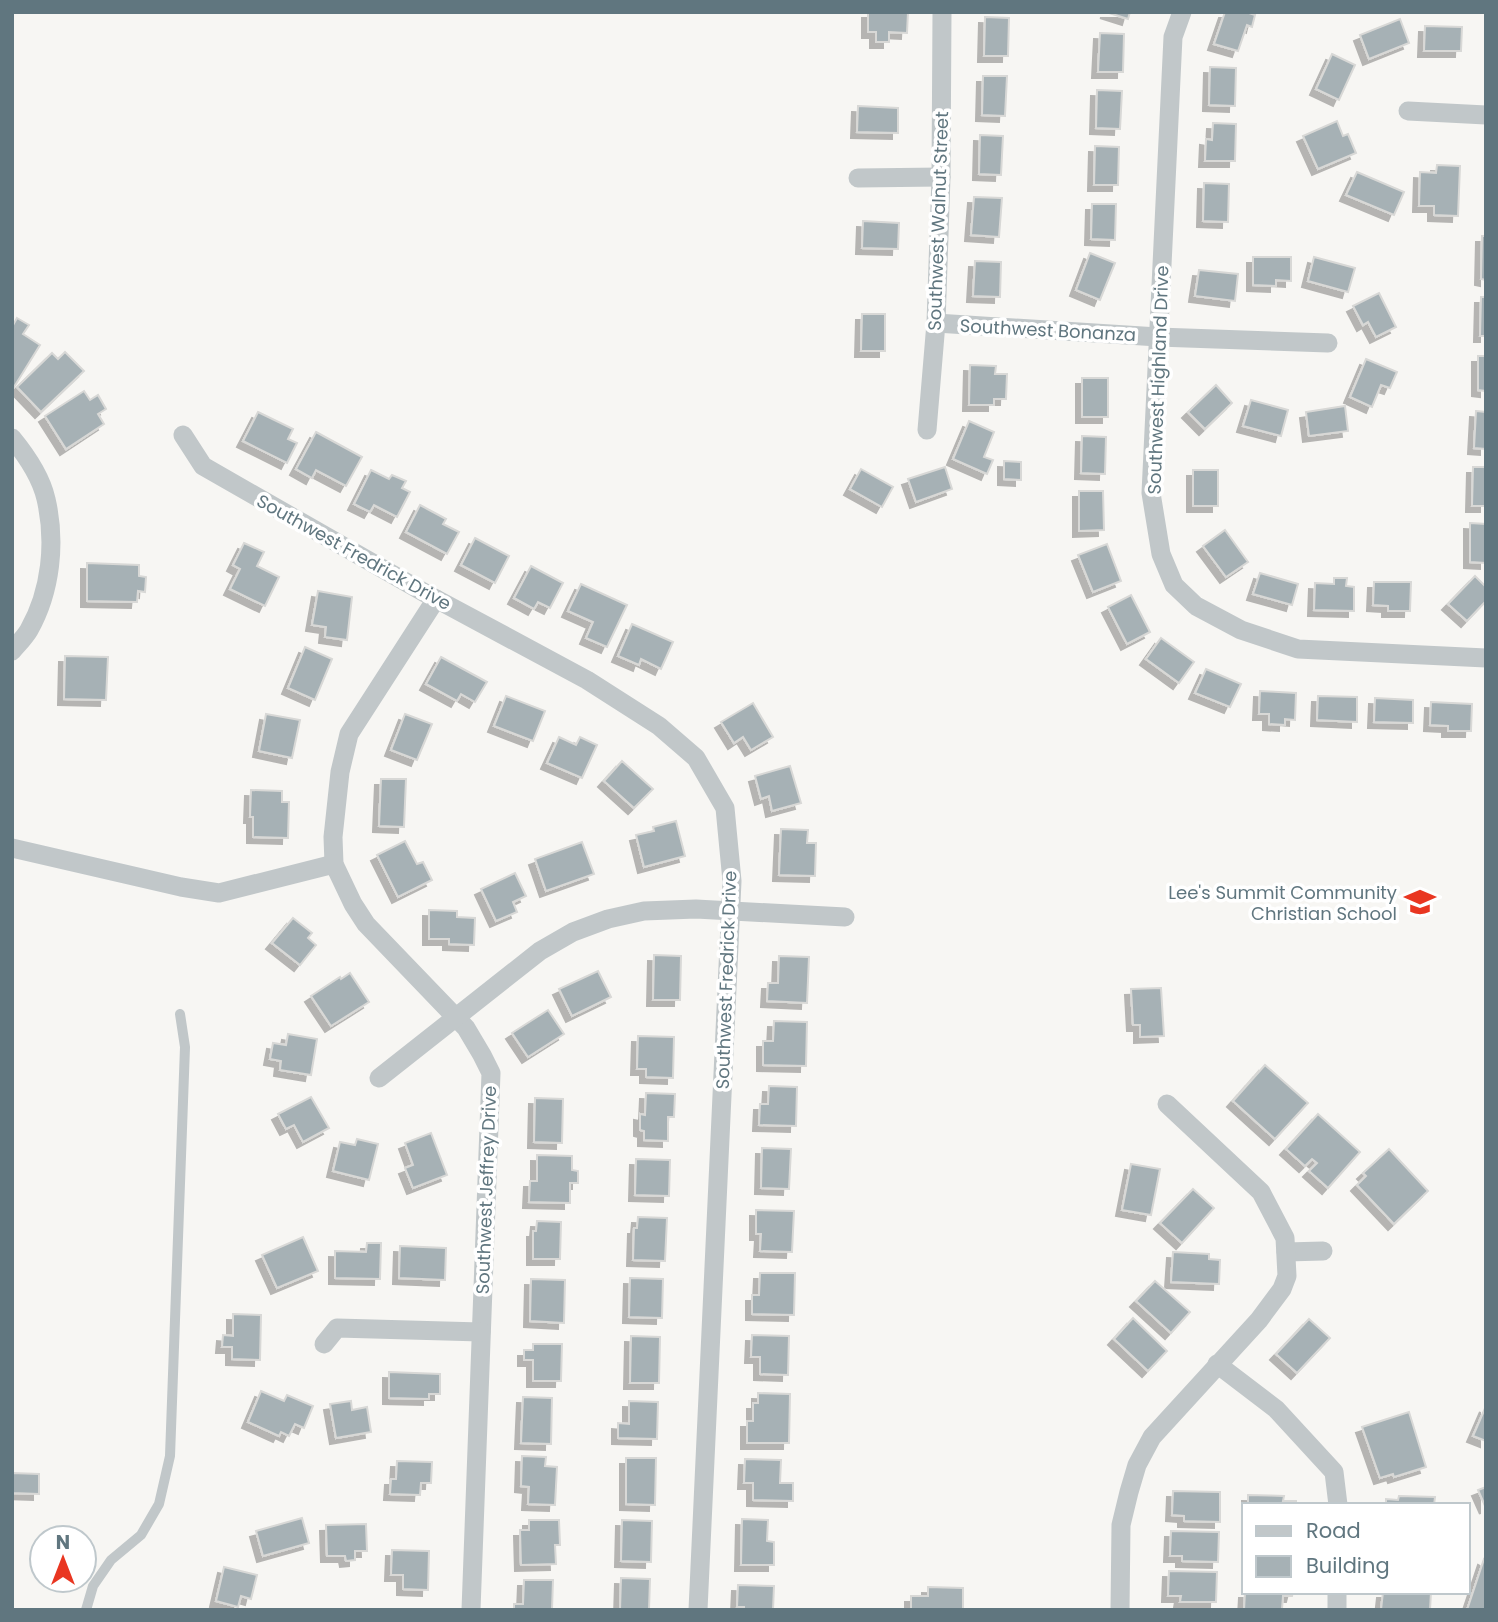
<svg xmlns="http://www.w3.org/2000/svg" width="1498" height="1622" font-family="Poppins,sans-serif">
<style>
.building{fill:#a6b1b5;stroke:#d8d8d6;stroke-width:2;filter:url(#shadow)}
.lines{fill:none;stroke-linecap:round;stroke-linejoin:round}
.lane{stroke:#c1c7c9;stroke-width:10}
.street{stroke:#c1c7c9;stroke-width:19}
.labels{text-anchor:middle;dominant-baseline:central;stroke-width:7;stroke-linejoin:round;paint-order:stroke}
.street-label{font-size:18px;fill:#60767f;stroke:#fff}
.poi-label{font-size:18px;fill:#60767f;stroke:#fff;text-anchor:end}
</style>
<defs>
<filter id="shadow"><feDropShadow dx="-6" dy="6" stdDeviation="0" flood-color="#0004"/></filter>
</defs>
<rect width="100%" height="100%" fill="#f7f6f3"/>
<g class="building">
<path d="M868 12H908L907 33 889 32V42H876V32H868Z"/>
<path d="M1106 12H1130L1128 19Z"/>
<path d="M1225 12H1246L1255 15 1252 27 1247 25 1238 51 1214 44Z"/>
<path d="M985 17 1009 18 1008 56H984Z"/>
<path d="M1400 19 1409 43 1369 59 1360 35Z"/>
<path d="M1425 26 1462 27 1461 51H1424Z"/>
<path d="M1100 33 1124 34 1123 72H1098Z"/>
<path d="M1332 54 1355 65 1339 100 1316 89Z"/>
<path d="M1210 67 1236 68 1235 106 1209 105Z"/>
<path d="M983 76H1007L1005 116 982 115Z"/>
<path d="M1097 90 1122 91 1120 129 1096 128Z"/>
<path d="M858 106 898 108V133L857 132Z"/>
<path d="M1337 121 1343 136 1348 134 1356 153 1318 169 1303 136Z"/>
<path d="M1213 123 1236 124 1235 161H1205L1206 139 1212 140Z"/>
<path d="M980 135 1003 136 1001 175 979 174Z"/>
<path d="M1095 146 1119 147 1118 185H1094Z"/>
<path d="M1437 165 1460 166 1458 216 1434 215V206H1419L1420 172 1436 173Z"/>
<path d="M1357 172 1404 192 1394 215 1346 195Z"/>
<path d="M1204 183 1229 184 1228 222 1203 221Z"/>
<path d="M974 197 1002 198 999 237 971 235Z"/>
<path d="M1092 204H1116L1115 240 1091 239Z"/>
<path d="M863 221 899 223 898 249 862 248Z"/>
<path d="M1482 236H1486V280L1481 279Z"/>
<path d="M1090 253 1115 263 1100 300 1076 290Z"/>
<path d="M1253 257H1291V281L1276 280V286L1253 285Z"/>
<path d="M1314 257 1355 268 1348 292 1308 281Z"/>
<path d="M975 261 1001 262 1000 297 973 296Z"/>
<path d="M1199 270 1238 274 1235 301 1195 296Z"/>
<path d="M1379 293 1396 327 1376 337 1368 322 1363 325 1353 306Z"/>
<path d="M1481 297H1486V336H1480Z"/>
<path d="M862 314H885V351H861Z"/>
<path d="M17 318 29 325 23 334 40 345 14 387 12 386V327Z"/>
<path d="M65 352 84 371 41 412 17 387 52 353 58 359Z"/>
<path d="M1478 356H1486V391L1478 390Z"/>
<path d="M1366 359 1397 372 1390 388 1381 385 1372 407 1350 397Z"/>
<path d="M970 365 996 366 995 374H1007L1006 399H994V405H969Z"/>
<rect x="1082" y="378" width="26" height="39"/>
<path d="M1216 385 1232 403 1205 429 1188 412Z"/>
<path d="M84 391 90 400 98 395 106 409 98 414 104 424 66 449 45 416Z"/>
<path d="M1251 400 1288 410 1281 436 1243 426Z"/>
<path d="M1345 406 1348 431 1309 436 1306 412Z"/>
<path d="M1476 411 1486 412V449L1474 448Z"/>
<path d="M258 412 293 429 288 439 297 443 287 463 243 441Z"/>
<path d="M969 421 994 432 984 457 993 460 987 474 953 459Z"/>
<path d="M316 432 362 457 346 486 316 470 312 478 296 469Z"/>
<path d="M1082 436 1106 437 1105 474 1081 473Z"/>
<path d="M1004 461 1021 462V480L1004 479Z"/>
<path d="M945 467 952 489 916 502 908 479Z"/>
<path d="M1473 467H1486V506H1472Z"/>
<path d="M861 469 893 487 882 507 850 489Z"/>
<path d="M371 470 389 479 392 475 406 481 402 488 410 492 397 517 374 505 370 512 354 504Z"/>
<rect x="1193" y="470" width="25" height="36"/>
<path d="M1079 491H1103L1104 530 1079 531Z"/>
<path d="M420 505 446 519 443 524 459 532 447 554 406 532Z"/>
<path d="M1470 523 1486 524V563L1470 562Z"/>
<path d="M1225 530 1248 562 1226 577 1203 546Z"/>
<path d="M475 538 509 556 495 583 461 565Z"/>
<path d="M244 543 264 552 257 566 279 577 265 606 230 589 240 569 233 565Z"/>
<path d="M1107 544 1121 581 1093 592 1078 555Z"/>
<path d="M87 563 139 565V576L146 577 145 592 138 591 137 602 87 601Z"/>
<path d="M531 566 563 583 550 608 538 602 534 609 514 598Z"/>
<path d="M1260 573 1298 584 1292 605 1253 594Z"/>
<path d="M1475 576 1486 587V601L1467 621 1448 604Z"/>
<path d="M1334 578H1347L1346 586 1354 587V611L1314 610 1315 583 1334 584Z"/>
<path d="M1374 582H1411L1410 611H1388V606L1373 605Z"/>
<path d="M581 584 627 605 607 647 586 638 593 622 568 611Z"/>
<path d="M318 591 352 597 347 640 325 637 326 627 312 625Z"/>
<path d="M1131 595 1150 632 1127 644 1108 607Z"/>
<path d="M632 624 673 642 661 669 641 659 639 665 618 656Z"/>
<path d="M1161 638 1194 662 1179 683 1146 659Z"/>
<path d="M305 647 332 659 315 700 288 688Z"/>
<path d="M65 656 108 657 106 700 64 699Z"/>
<path d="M441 657 487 682 475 702 461 694 457 701 426 684Z"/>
<path d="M1206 669 1241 684 1230 707 1195 693Z"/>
<path d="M1260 691 1296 693 1295 720 1285 719V725L1269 724V714H1259Z"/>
<path d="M506 696 545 711 533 741 494 726Z"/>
<path d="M1318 696 1357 697V722L1317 720Z"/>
<path d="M1375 698 1413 700V723L1374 722Z"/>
<path d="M1431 702 1472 704 1471 731H1448V726L1430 725Z"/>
<path d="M753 703 773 737 751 750 743 737 734 743 721 722Z"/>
<path d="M266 714 300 720 292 758 259 751Z"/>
<path d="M405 714 432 724 417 760 391 750Z"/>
<path d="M559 737 576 745 580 737 597 745 582 778 547 763Z"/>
<path d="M622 761 653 789 634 808 604 781Z"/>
<path d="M790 766 801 803 772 811 769 796 761 799 755 776Z"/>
<path d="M381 779H406L404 827 379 826Z"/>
<path d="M251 790 282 791V802H289L288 838 253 837V817H250Z"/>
<path d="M676 821 685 856 644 867 636 835 654 831 653 827Z"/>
<path d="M781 829 808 830 807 843H816L815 876 779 875Z"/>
<path d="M405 841 417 864 423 862 432 880 398 897 377 855Z"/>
<path d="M582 842 594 874 546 891 535 859Z"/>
<path d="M515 873 526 896 513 902 517 912 496 921 481 889Z"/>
<path d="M429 910 457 911V917L475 918 474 945 449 944V939H429Z"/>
<path d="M293 918 312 933 308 938 316 945 300 965 272 943Z"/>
<path d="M654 955 681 956 680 1000H653Z"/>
<path d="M779 956 809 957 807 1003 767 1001 768 983H778Z"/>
<path d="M598 971 611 997 572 1016 559 989Z"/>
<path d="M350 973 369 1002 331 1026 311 996 340 977 341 979Z"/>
<path d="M1161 988 1164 1036 1140 1037V1025H1133L1131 989Z"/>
<path d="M548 1010 564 1034 528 1057 512 1033Z"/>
<path d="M774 1021 807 1022 806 1066 763 1065V1041H773Z"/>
<path d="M288 1034 317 1039 311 1075 280 1070 281 1061 270 1059 273 1043 286 1045Z"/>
<path d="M638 1036 674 1037 673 1078 646 1077V1069H637Z"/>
<path d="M1265 1065 1308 1103 1275 1139 1233 1101Z"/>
<path d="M769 1086 797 1087 796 1126 759 1125 760 1104H768Z"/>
<path d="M646 1093 675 1094 674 1117H668V1141L644 1140V1131L640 1130V1114L645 1115Z"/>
<path d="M311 1097 329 1128 303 1142 294 1125 286 1129 278 1114Z"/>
<path d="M535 1098 563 1099 562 1143 534 1142Z"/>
<path d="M1318 1114 1360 1152 1328 1188 1309 1171 1317 1163 1312 1159 1305 1166 1286 1149Z"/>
<path d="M431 1133 447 1175 413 1188 405 1168 413 1165 405 1143Z"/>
<path d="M357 1139 378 1144 369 1180 333 1171 340 1142 355 1145Z"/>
<path d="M762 1148 791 1149 789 1189 761 1188Z"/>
<path d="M1389 1149 1428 1191 1394 1224 1357 1185 1366 1176 1363 1173Z"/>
<path d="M537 1155 572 1156V1170L578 1171V1183H570V1203L529 1202 530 1181H537Z"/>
<path d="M636 1159 670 1160 669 1196 635 1195Z"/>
<path d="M1131 1164 1160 1169 1151 1215 1122 1210Z"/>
<path d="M1193 1189 1214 1208 1182 1243 1160 1223Z"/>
<path d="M756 1210 794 1211 792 1252 760 1251 761 1234H756Z"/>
<path d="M638 1217 667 1218 665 1261 633 1260 634 1228H637Z"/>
<path d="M537 1221 561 1222 560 1259H533V1231H536Z"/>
<path d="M303 1237 318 1271 277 1288 262 1255Z"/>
<path d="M367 1243H381L380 1279 335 1278V1251L366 1252Z"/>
<path d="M400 1246 446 1248 445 1280 399 1278Z"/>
<path d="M1173 1252 1209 1254V1259L1220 1260 1219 1284 1171 1282Z"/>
<path d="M760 1273H795L794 1315 752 1314V1295H759Z"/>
<path d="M630 1278 663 1279 662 1318 629 1317Z"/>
<path d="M531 1279 565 1280 564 1323 530 1321Z"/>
<path d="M1155 1281 1190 1312 1171 1333 1136 1301Z"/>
<path d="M233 1314 261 1315 260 1360 232 1359V1347H222L223 1335 233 1336Z"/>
<path d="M1133 1318 1167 1351 1148 1371 1114 1339Z"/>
<path d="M1309 1319 1330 1338 1297 1373 1276 1354Z"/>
<path d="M752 1335 789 1336 788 1375 760 1374V1357H751Z"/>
<path d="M631 1336 660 1337 659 1383H630Z"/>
<path d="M533 1344H562L561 1381H533V1360H524V1350H533Z"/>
<path d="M389 1372 440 1374V1394H429V1399L389 1398Z"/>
<path d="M261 1391 284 1401 287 1395 313 1406 304 1428 295 1424 289 1436 281 1432 279 1436 248 1422Z"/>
<path d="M758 1393 790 1394 789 1443H747V1421H753V1403H758Z"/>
<path d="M523 1397 552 1398 551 1444 521 1443Z"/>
<path d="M351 1401 352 1410 367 1407 371 1432 336 1438 330 1404Z"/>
<path d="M629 1401 658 1402 657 1439 618 1438V1423L629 1424Z"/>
<path d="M1486 1406V1441L1473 1436Z"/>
<path d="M1409 1412 1426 1467 1394 1477 1393 1474 1380 1478 1362 1427Z"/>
<path d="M522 1456 546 1457 545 1466 557 1467 555 1505 528 1504 529 1487 521 1486Z"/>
<path d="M626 1458H656L655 1505 626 1504Z"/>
<path d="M745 1459 781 1460 780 1483H793V1501L753 1500V1483H744Z"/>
<path d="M397 1461 432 1462 431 1483H421L420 1495 390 1494 391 1479H396Z"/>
<path d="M12 1473 39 1474V1494L12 1493Z"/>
<path d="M1486 1487V1508L1478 1490Z"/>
<path d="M1173 1491 1220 1492V1522L1184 1521V1516L1172 1515Z"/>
<path d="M1248 1495 1284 1496 1283 1501H1296V1505H1248Z"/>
<path d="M1399 1496 1435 1497 1434 1505H1386V1499L1398 1500Z"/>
<path d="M302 1518 309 1543 263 1556 256 1531Z"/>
<path d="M742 1519 768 1520 767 1541 774 1542V1565H741Z"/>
<path d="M529 1520H559L560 1545H555L556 1564 521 1565 520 1530H529Z"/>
<path d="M622 1520 652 1521 651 1562 621 1561Z"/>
<path d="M366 1524 367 1551H355V1560L346 1561 345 1556H327L326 1525Z"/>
<path d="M1171 1531 1219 1532 1218 1562 1182 1561V1556H1170Z"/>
<path d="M392 1550 429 1551 428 1590 403 1589V1575H391Z"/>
<path d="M1484 1559 1486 1560V1610H1467Z"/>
<path d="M224 1567 257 1575 251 1599 241 1596 238 1607 216 1601Z"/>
<path d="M1169 1571 1217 1572 1216 1602H1180L1181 1596H1168Z"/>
<path d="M621 1578 650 1579 649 1610H620Z"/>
<path d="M524 1580H553L552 1610H514V1604H523Z"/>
<path d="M738 1585 774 1586 773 1610H744V1607H737Z"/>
<path d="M928 1587 963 1588V1610H911V1596H928Z"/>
<path d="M1245 1592H1293L1292 1596H1283L1282 1609 1291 1610H1244Z"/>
<path d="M1383 1592H1431L1430 1610H1381Z"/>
</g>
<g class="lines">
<path class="lane" d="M86 1610 93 1586 111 1560 141 1535 159 1504 170 1456 185 1047 180 1014"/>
<g class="street">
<path d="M1182 12 1173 37 1151 493 1161 554 1174 585 1196 606 1241 630 1298 649 1486 658"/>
<path d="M1408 111 1486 115"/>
<path d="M858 178 941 177"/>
<path d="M936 323 1158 337 1328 343"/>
<path d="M927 430 936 323 941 177 942 12"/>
<path d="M183 435 203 466 425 593 587 680 659 726 696 758 725 808 732 881 698 1610"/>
<path d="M12 438C26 455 41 477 46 499 56 542 51 591 29 630 25 637 18 644 12 651"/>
<path d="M436 599 349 734 340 772 333 837 334 864 353 904 366 924 466 1028 482 1055 491 1073 471 1610"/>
<path d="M12 848 181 887 219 893 334 864"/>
<path d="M379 1078 540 951 573 932 608 919 644 911 696 909 845 917"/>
<path d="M1286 1252 1323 1251"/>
<path d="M324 1344 337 1328 481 1332"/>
<path d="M1217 1364 1276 1409 1334 1472 1338 1505"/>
<path d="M1120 1610 1121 1525 1129 1492 1137 1465 1152 1437 1259 1320 1282 1289 1287 1276 1285 1238 1261 1192 1167 1104"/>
<path d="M1337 1610V1592"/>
</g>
</g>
<defs>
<symbol id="school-bare" viewBox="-9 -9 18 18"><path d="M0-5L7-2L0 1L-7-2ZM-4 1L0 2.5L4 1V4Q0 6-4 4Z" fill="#e93621" stroke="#fff" stroke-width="2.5" paint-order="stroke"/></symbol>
</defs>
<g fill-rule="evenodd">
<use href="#school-bare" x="1398" y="880" width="44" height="44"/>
</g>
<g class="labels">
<g class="street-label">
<text transform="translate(938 221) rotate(-88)">Southwest Walnut Street</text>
<text transform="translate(1048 330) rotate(3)">Southwest Bonanza</text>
<text transform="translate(1158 380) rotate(-88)">Southwest Highland Drive</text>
<text transform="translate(354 552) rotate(29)">Southwest Fredrick Drive</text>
<text transform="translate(726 980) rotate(-88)">Southwest Fredrick Drive</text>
<text transform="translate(486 1190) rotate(-88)">Southwest Jeffrey Drive</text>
</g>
<g class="poi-label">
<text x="1397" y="892">Lee's Summit Community<tspan x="1397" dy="21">Christian School</tspan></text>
</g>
</g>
<rect width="1498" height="1622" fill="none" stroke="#60767f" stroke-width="28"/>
<rect x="1242" y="1503" width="228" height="91" fill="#ffffff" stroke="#bfc8cc" stroke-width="2"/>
<rect x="1256" y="1526" width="35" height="10" fill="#c1c7c9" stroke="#bfc8cc" stroke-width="2"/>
<text x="1306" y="1538" font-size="21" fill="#60767f">Road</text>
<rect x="1256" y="1556" width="35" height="21" fill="#a6b1b5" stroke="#bfc8cc" stroke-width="2"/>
<text x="1306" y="1573" font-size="21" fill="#60767f">Building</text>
<g transform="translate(63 1559)"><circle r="33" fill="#ffffff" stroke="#bfc8cc" stroke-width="2"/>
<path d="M0-5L12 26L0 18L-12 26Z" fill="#e93621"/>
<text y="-10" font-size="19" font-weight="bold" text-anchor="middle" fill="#60767f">N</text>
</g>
</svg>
